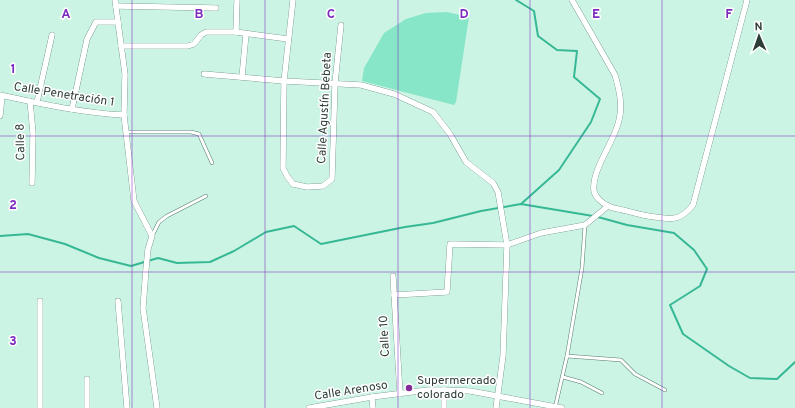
<svg xmlns="http://www.w3.org/2000/svg" width="795" height="408" font-family="Overpass,sans-serif">
<style>
.green{fill:#87e6c7}
.lines{fill:none;stroke-linecap:round;stroke-linejoin:round}
.stream{stroke:#37b895;stroke-width:2}
.lane-casing{stroke:#567b6e;stroke-width:4}
.street-casing{stroke:#567b6e;stroke-width:6}
.lane{stroke:#fff;stroke-width:3}
.street{stroke:#fff;stroke-width:5.5}
.grid{fill:none;stroke:#7b2cbf;stroke-width:1;stroke-opacity:0.55}
.poi-dot{fill:#852b97;stroke:#fff;stroke-width:1.5}
.labels{text-anchor:middle;dominant-baseline:central;stroke-width:3;stroke-linejoin:round;paint-order:stroke}
.street-label{font-size:12px;fill:#2c3c36;stroke:#fff}
.poi-label{font-size:12px;fill:#2c3c36;stroke:#fff;text-anchor:start}
.grid-label{font-size:13px;text-anchor:middle;font-weight:bold;fill:#7b2cbf;stroke:#fff;stroke-width:3;stroke-linejoin:round;paint-order:stroke}
</style>
<rect width="100%" height="100%" fill="#cbf4e4"/>
<path class="green" d="M447 12 469 17 456 102 454 105 362 81 364 68 384 33 406 19 426 13Z"/>
<g class="lines">
<g class="stream">
<path d="M516 0 534 11 538 36 557 50 577 51 574 77 600 99 591 122 559 170 521 204"/>
<path d="M598 217 627 225 674 233 694 250 707 269 700 286 670 305 683 334 729 366 750 378 777 379 795 362"/>
<path d="M0 236 28 234 65 244 99 258 131 266 158 258 177 263 210 262 234 251 266 232 294 226 321 244 405 227 433 223 481 211 521 204 593 216"/>
</g>
<defs>
<g id="lane">
<path d="M126 132H191L199 134 212 163"/>
<path d="M152 236 159 222 167 216 206 196"/>
<path d="M567 356 621 360 635 374 665 390"/>
<path d="M563 377 581 382 602 393"/>
<path d="M555 408 567 356 582 268 585 225"/>
</g>
<g id="street">
<path d="M115 0 125 74 124 115 134 201 152 236 148 249 146 269 143 308 157 408"/>
<path d="M293 0 284 81 283 168 287 176 293 184 307 187 323 186 332 179 335 83 341 25"/>
<path d="M572 0 615 75C619 89 623 105 619 120 615 141 591 170 594 191 595 197 602 203 608 206 612 208 618 209 623 210 634 213 644 216 655 217 673 220 681 220 693 205L747 0"/>
<path d="M116 6 216 8"/>
<path d="M236 32 237 0"/>
<path d="M121 46H188L194 44 201 35 206 32H236L288 39"/>
<path d="M204 74 284 81 361 85 394 94 433 112 450 134 466 162 493 183 498 192 507 245 541 233 585 225 608 206"/>
<path d="M242 77 246 34"/>
<path d="M0 95C41 104 83 113 124 115"/>
<path d="M30 101 33 133 32 183"/>
<path d="M37 102 52 35"/>
<path d="M72 109 87 39 96 22H118"/>
<path d="M0 116 2 96"/>
<path d="M393 276 400 394"/>
<path d="M394 295 447 292 450 244 507 245 503 356 496 408"/>
<path d="M118 301 127 408"/>
<path d="M87 379V408"/>
<path d="M444 390V408"/>
<path d="M372 397 373 408"/>
<path d="M40 408V301"/>
<path d="M309 408 372 397 428 390H444L470 391 562 408"/>
</g>
</defs>
<use href="#lane" class="lane-casing"/>
<use href="#street" class="street-casing"/>
<use href="#lane" class="lane"/>
<use href="#street" class="street"/>
</g>
<path class="grid" d="M132 0V408M265 0V408M398 0V408M530 0V408M662 0V408M0 136H795M0 272H795"/>
<circle class="poi-dot" cx="409" cy="388" r="4"/>
<g class="labels">
<g class="street-label">
<text transform="translate(64 95) rotate(9)">Calle Penetración 1</text>
<text transform="translate(325 108) rotate(-87)">Calle Agustín Bebeta</text>
<text transform="translate(21 142) rotate(-91)">Calle 8</text>
<text transform="translate(385 336) rotate(-93)">Calle 10</text>
<text transform="translate(351 391) rotate(-9)">Calle Arenoso</text>
</g>
<g class="poi-label">
<text x="417" y="381">Supermercado<tspan x="417" dy="14">colorado</tspan></text>
</g>
</g>
<g class="grid-label">
<text x="66" y="18">A</text>
<text x="199" y="18">B</text>
<text x="331" y="18">C</text>
<text x="464" y="18">D</text>
<text x="596" y="18">E</text>
<text x="729" y="18">F</text>
<text x="13" y="73">1</text>
<text x="13" y="209">2</text>
<text x="13" y="345">3</text>
</g>
<g transform="translate(759 36) rotate(358)" stroke="#ffffff" stroke-width="3" paint-order="stroke">
<path d="M0-3L7 15L0 10L-7 15Z" fill="#2c3c36"/>
<text y="-6" font-size="11" font-weight="bold" text-anchor="middle" fill="#2c3c36">N</text>
</g>
</svg>
